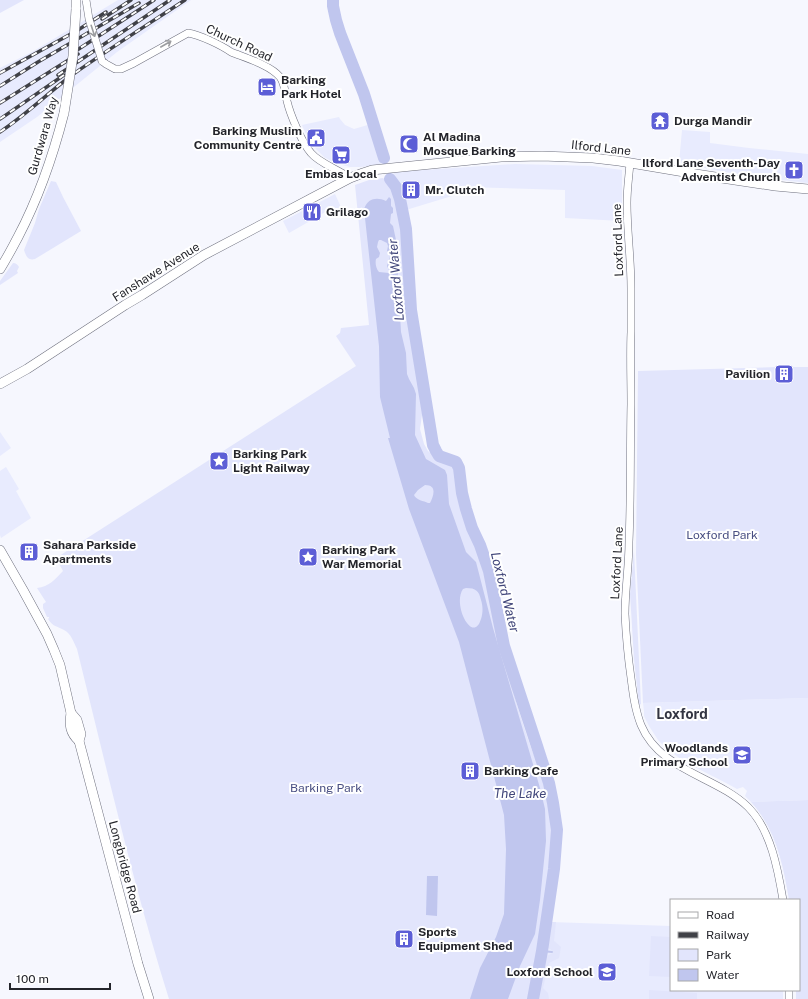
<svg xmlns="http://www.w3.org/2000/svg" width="808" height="999" font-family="'Public Sans',sans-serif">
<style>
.built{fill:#e8ebfe}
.green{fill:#e2e5fc}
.water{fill:#c0c6ee;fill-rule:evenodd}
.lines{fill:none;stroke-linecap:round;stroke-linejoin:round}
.stream{stroke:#c0c6ee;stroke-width:2}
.river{stroke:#c0c6ee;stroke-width:12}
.tertiary-casing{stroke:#6e707e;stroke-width:8}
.primary-casing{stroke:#6e707e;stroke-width:10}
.tertiary{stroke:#fff;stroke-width:7}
.primary{stroke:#fff;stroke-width:9}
.rail-casing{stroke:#404147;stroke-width:3.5}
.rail{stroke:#fff;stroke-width:2;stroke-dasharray:6;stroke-linecap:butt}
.tertiary-bridge-casing{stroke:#6e707e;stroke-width:8;stroke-linecap:butt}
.primary-bridge-casing{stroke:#6e707e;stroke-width:10;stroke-linecap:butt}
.tertiary-bridge{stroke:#fff;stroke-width:7}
.primary-bridge{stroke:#fff;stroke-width:9}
.oneway{stroke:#9c9da0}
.labels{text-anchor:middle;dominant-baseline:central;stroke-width:4;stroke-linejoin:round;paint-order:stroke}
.street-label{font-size:12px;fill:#24252b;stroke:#fff}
.poi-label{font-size:12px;font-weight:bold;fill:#24252b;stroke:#fff;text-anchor:start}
.park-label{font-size:12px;fill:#494f83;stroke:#fff}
.water-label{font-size:13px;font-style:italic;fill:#41467a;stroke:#fff}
.quarter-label{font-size:14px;font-weight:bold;fill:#333542;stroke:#fff}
</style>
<rect width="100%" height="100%" fill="#f6f7fe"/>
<g class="built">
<path d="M118 0H191L117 52 37 117 0 142V68L32 52Z"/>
<path d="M339 117 340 119 345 125 354 129 371 124 381 164 361 167H350L342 165 333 162 324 157 316 149 306 134 302 125Z"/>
<path d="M682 130 710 132V143L749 148 808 154V183L747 176 679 163Z"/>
<path d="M515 164 592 166 622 170V221L565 218V190L465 187 452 196 406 210 393 172Z"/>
<path d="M335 194 340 205 342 216 331 217 330 209 317 217 289 233 283 221Z"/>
<path d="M0 432 11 448 0 456Z"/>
<path d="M6 467 19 489 16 491 31 518 1 538 0 535V471Z"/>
<path d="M808 698V800L751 802 745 796 747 791 743 787 737 789 728 784 685 762 667 749 658 740 649 726 644 716V711L643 703Z"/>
<path d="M550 922 671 926V990H783V999H538Z"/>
</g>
<g class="green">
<path d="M0 0H24L0 13Z"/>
<path d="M383 178 391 186 394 196 396 198 398 205 403 238 406 295 408 316 415 349 423 408 420 429 424 444 428 451 434 456 442 460 449 461 456 465 458 469 459 488 458 496 468 529 476 549 479 552 482 562 497 633 517 705 528 739 533 753 541 771 551 800 555 827 554 840 541 949 532 999H169C133 884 106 766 77 649 74 643 71 633 64 630 57 626 53 627 48 619L49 618V617H47L43 608V604L46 602 37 588C49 587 55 579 63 571L56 558 356 366 336 336 340 333 341 328 369 325 355 185 369 180Z"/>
<path d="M51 181 56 182 63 197 81 231 35 259C28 261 26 256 24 250L35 223 39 209Z"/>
<path d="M13 263C16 263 18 265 19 267L17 271 18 273 0 285V281Z"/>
<path d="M778 367H808V698L643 703 636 555 638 371Z"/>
<path d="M634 551 641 704 639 705 634 659 630 594Z"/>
<path d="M808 800V999H796V990H799V900H789C783 864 776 830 751 802Z"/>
<path d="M550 922H556L554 941 561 947 559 958 549 963 543 988 548 993 549 999H537L545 957 553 953V951L547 947Z"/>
<path d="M651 936 671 937V977L649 976Z"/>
<path d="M649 990 697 993V999H649Z"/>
</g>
<g class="water">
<path d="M389 197 391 199V206L393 208V213L391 214 390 223 393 226 396 240 401 332 406 353 407 374 409 379 414 388 416 394 415 435 426 459 445 470 447 475 449 504 466 552 476 562 493 628 540 788 545 809 546 841 540 900 535 934 520 966 508 999H470L480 968 496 937 504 914 506 849 504 815 459 642 409 509 388 438H390L380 397 379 346 364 209C368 198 377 197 386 201ZM379 240H381L387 243 388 246 387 251 390 256 387 266 390 272 389 273 379 272C376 269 375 263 376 259L379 257 380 253 377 247 378 242ZM425 485C437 485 434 495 430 503H428C424 501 416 500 414 495L418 490ZM466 588C476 588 479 591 481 600 483 606 483 613 481 619 473 645 452 605 463 589Z"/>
<path d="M427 876H438L437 916 426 915Z"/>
</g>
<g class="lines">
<path class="stream" d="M542 951 552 952"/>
<g class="river">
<path d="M333 0V6L336 20 340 33 364 94 384 158"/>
<path d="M390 179 396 187 400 199 406 229 411 310 433 445 436 451 439 456 456 462 459 468 462 493 466 509 472 528 480 545 489 571 504 646 537 746 549 783 553 803 557 830 554 869 542 951 533 999"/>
</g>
<defs>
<g id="tertiary">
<path d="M102 61 106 64 115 69H121L134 63 188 33C200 35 221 45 231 52 246 58 270 65 280 77 285 84 285 93 287 101 290 114 302 143 311 153 319 163 339 170 350 178"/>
<path d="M630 163C629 176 627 189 627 203 627 231 631 259 631 288 631 302 631 317 631 332 630 356 631 380 631 404 630 450 631 496 629 542 629 566 625 590 625 614 626 635 628 657 631 678 633 694 635 710 641 725 660 771 716 776 748 807 771 830 778 870 783 900"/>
<path d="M789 990V999"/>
</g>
<g id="primary">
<path d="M76 9V0"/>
<path d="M0 269C7 258 12 248 18 237 39 197 53 156 64 113"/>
<path d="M0 384 27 369 125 305 142 295 204 255 350 178 363 173 372 170 501 157 542 156 593 158 619 161 702 175 775 186 808 189"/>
<path d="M0 550 23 590 47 634 54 650 60 665 71 713 77 720 81 734 79 741 138 964 149 999"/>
<path d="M71 713C69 725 70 733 79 741"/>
</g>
</defs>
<use href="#tertiary" class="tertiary-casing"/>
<use href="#primary" class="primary-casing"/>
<use href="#tertiary" class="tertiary"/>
<use href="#primary" class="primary"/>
<defs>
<g id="rail">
<path d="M102 19 131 0"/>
<path d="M71 54 154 0"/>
<path d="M0 73 78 30 106 12"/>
<path d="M58 75 170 0"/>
<path d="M0 86 38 62 139 3"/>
<path d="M0 103 78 54"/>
<path d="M0 119 64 75"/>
<path d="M0 132C26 115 48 93 72 75 109 49 147 25 185 0"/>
</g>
</defs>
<use href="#rail" class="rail-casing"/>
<use href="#rail" class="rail"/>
<defs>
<path id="tertiary-bridge" d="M86 0 89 19 102 61"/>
<path id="primary-bridge" d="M64 113 73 56 76 9"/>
</defs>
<use href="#tertiary-bridge" class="tertiary-bridge-casing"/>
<use href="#primary-bridge" class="primary-bridge-casing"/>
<use href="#tertiary-bridge" class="tertiary-bridge"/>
<use href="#primary-bridge" class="primary-bridge"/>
</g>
<defs><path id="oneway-shaft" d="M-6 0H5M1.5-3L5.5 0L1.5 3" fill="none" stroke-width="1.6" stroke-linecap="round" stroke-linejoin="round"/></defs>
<g class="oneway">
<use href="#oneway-shaft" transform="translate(93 31) rotate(72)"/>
<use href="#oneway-shaft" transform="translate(166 44) rotate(-30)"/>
</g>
<defs>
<symbol id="hotel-square" viewBox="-11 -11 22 22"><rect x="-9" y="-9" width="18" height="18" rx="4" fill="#5c5ed6" stroke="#fff"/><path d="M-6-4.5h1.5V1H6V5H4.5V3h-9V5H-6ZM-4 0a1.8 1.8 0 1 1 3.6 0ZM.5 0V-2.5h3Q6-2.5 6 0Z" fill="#fff"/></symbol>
<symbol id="temple-square" viewBox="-11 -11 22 22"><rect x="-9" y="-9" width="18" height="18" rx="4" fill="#5c5ed6" stroke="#fff"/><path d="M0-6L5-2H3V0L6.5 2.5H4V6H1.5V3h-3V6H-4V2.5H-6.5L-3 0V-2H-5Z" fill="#fff"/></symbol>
<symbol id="civic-square" viewBox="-11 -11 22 22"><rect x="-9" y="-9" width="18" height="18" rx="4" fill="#5c5ed6" stroke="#fff"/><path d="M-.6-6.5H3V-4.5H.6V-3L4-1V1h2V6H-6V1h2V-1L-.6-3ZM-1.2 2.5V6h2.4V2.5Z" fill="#fff"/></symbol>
<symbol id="mosque-square" viewBox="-11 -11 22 22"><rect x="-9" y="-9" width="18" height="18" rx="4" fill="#5c5ed6" stroke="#fff"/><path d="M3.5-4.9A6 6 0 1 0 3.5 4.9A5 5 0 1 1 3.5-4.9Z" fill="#fff"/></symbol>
<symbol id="supermarket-square" viewBox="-11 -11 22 22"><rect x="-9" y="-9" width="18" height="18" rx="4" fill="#5c5ed6" stroke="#fff"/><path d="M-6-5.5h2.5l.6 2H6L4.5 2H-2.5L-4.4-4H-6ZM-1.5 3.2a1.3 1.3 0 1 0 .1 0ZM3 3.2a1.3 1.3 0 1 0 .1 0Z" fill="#fff"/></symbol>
<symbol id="church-square" viewBox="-11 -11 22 22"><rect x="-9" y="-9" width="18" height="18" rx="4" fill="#5c5ed6" stroke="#fff"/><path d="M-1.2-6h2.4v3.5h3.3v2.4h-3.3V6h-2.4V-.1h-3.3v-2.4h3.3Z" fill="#fff"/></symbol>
<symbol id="building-square" viewBox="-11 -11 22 22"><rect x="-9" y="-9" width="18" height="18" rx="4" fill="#5c5ed6" stroke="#fff"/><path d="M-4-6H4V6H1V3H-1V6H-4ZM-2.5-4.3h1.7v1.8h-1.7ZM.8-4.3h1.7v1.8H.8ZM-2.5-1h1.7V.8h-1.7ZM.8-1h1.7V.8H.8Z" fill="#fff"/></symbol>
<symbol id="restaurant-square" viewBox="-11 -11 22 22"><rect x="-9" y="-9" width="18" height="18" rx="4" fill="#5c5ed6" stroke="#fff"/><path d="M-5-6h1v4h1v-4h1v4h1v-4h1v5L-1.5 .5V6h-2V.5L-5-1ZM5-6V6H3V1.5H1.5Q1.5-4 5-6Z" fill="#fff"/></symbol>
<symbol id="sight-square" viewBox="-11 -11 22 22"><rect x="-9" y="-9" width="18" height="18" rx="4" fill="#5c5ed6" stroke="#fff"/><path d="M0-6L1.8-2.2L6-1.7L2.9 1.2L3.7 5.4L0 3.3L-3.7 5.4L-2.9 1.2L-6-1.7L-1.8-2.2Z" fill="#fff"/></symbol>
<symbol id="school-square" viewBox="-11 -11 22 22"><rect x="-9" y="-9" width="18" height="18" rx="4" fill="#5c5ed6" stroke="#fff"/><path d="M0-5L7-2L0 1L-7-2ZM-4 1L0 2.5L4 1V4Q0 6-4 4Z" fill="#fff"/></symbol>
</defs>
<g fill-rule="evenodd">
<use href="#hotel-square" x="256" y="76" width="22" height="22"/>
<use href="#temple-square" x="649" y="110" width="22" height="22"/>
<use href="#civic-square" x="305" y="127" width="22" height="22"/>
<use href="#mosque-square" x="398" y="133" width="22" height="22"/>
<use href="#supermarket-square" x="330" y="144" width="22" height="22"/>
<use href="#church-square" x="783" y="159" width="22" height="22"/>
<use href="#building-square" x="400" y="179" width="22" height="22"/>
<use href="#restaurant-square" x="301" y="201" width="22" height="22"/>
<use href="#building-square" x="773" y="363" width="22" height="22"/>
<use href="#sight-square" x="208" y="450" width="22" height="22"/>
<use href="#building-square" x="18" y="541" width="22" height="22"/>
<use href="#sight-square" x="297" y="546" width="22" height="22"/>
<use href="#school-square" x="731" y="744" width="22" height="22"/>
<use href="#building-square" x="459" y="760" width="22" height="22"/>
<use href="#building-square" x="393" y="928" width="22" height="22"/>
<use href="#school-square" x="596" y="961" width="22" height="22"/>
</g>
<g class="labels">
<g class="street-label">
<text transform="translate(239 43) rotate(25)">Church Road</text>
<text transform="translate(43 136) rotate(-74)">Gurdwara Way</text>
<text transform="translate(601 148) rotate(6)">Ilford Lane</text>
<text transform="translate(618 240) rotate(-92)">Loxford Lane</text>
<text transform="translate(156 272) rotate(-32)">Fanshawe Avenue</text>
<text transform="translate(617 563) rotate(-87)">Loxford Lane</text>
<text transform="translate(125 867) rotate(75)">Longbridge Road</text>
</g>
<g class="poi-label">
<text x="281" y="80">Barking<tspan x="281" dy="14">Park Hotel</tspan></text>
<text x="674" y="121">Durga Mandir</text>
<text x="302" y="131" text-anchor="end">Barking Muslim<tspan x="302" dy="14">Community Centre</tspan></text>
<text x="423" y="137">Al Madina<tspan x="423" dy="14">Mosque Barking</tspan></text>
<text x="780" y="163" text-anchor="end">Ilford Lane Seventh-Day<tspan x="780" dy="14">Adventist Church</tspan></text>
<text x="341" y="174" text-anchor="middle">Embas Local</text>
<text x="425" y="190">Mr. Clutch</text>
<text x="326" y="212">Grilago</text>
<text x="770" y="374" text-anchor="end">Pavilion</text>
<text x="233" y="454">Barking Park<tspan x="233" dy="14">Light Railway</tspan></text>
<text x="43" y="545">Sahara Parkside<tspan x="43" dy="14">Apartments</tspan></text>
<text x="322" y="550">Barking Park<tspan x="322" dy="14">War Memorial</tspan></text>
<text x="728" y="748" text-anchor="end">Woodlands<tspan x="728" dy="14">Primary School</tspan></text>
<text x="484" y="771">Barking Cafe</text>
<text x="418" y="932">Sports<tspan x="418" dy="14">Equipment Shed</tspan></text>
<text x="593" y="972" text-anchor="end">Loxford School</text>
</g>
<g class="park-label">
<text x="722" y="535">Loxford Park</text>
<text x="326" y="788">Barking Park</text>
</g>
<g class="water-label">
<text transform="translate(396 280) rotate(-95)">Loxford Water</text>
<text transform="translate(505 592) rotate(76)">Loxford Water</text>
<text x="520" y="793">The Lake</text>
</g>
<g class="quarter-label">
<text x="682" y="714">Loxford</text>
</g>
</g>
<rect x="670" y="899" width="130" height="92" fill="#ffffff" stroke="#a7a8aa"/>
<rect x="678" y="912" width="20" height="6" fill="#ffffff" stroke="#a7a8aa"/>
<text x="706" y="919" font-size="12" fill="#24252b">Road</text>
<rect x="678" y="932" width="20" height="6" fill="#404147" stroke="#a7a8aa"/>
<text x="706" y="939" font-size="12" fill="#24252b">Railway</text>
<rect x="678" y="949" width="20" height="12" fill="#e2e5fc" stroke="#a7a8aa"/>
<text x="706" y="959" font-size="12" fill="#24252b">Park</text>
<rect x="678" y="969" width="20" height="12" fill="#c0c6ee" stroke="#a7a8aa"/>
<text x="706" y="979" font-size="12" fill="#24252b">Water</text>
<path d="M10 983v6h100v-6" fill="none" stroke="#24252b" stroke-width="2"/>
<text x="16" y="983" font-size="12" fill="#24252b" stroke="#ffffff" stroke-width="3" paint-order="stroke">100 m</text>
</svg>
